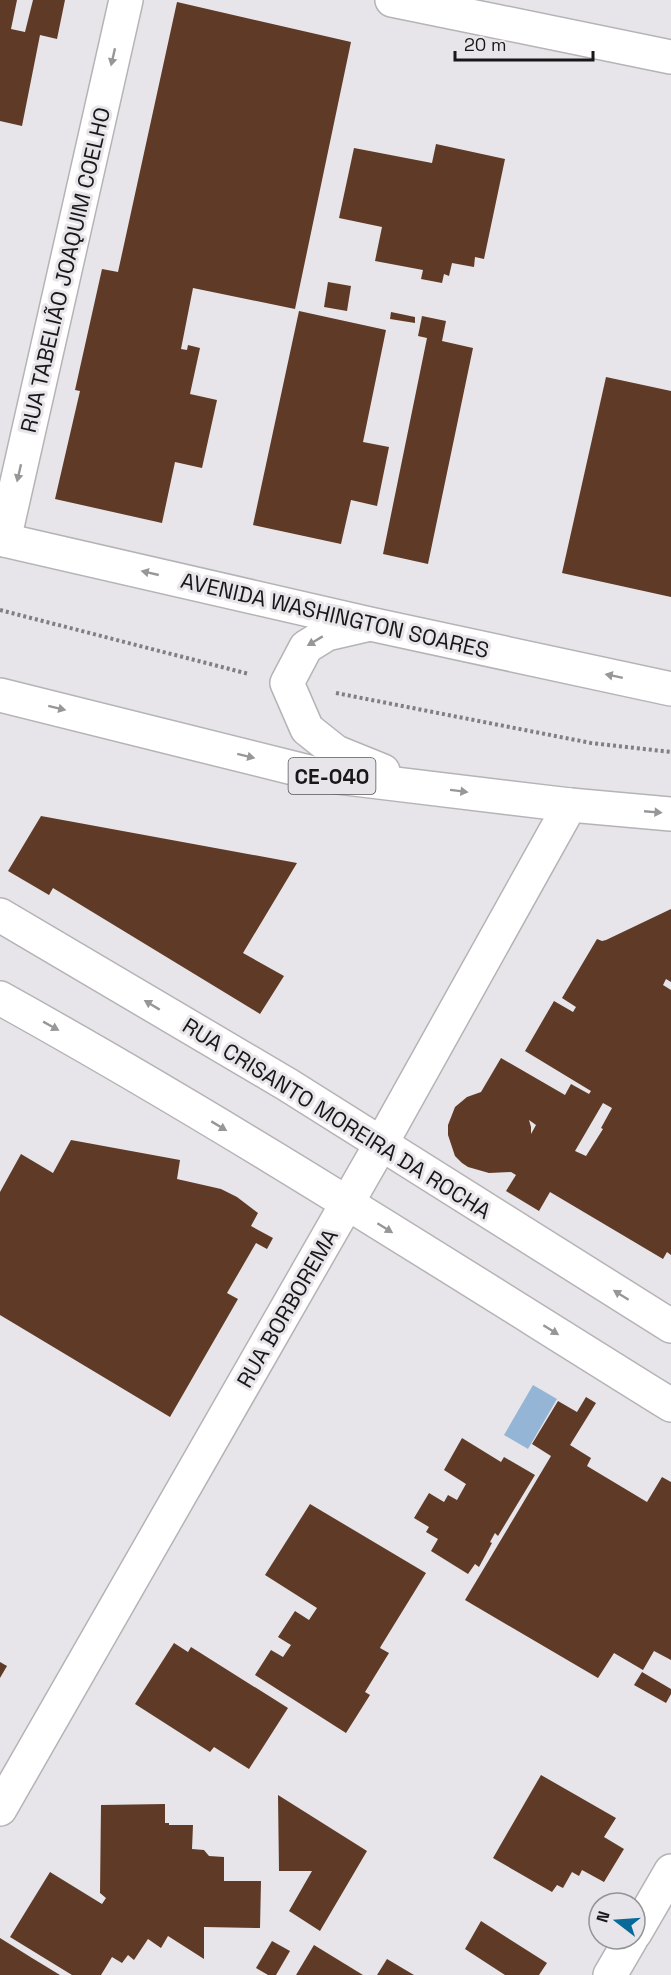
<svg xmlns="http://www.w3.org/2000/svg" width="671" height="1975" font-family="'Space Grotesk',sans-serif">
<style>
.water{fill:#95b5d7}
.building{fill:#5f3b27;fill-rule:evenodd}
.lines{fill:none;stroke-linecap:round;stroke-linejoin:round}
.street-casing{stroke:#b5b3b6;stroke-width:36}
.secondary-casing{stroke:#b5b3b6;stroke-width:36}
.highway-casing{stroke:#b5b3b6;stroke-width:36}
.path{stroke:#817f82;stroke-width:4;stroke-dasharray:3 3;stroke-linecap:butt}
.street{stroke:#fff;stroke-width:33}
.secondary{stroke:#fff;stroke-width:33}
.highway{stroke:#fff;stroke-width:33}
.oneway{fill:#979798}
.labels{text-anchor:middle;dominant-baseline:central;stroke-width:6;stroke-linejoin:round;paint-order:stroke}
.shield{fill:#e7e5e9;stroke:#565557;stroke-width:1.5}
.shield-label{font-size:21px;font-weight:bold;fill:#181719}
.street-label{font-size:22px;fill:#181719;stroke:#e7e5e9}
</style>
<rect width="100%" height="100%" fill="#e7e5e9"/>
<path class="water" d="M533 1385 557 1399 528 1449 504 1435Z"/>
<g class="building">
<path d="M0 0H17L11 29 25 32 33 0H65L57 39 40 35 22 126 0 121Z"/>
<path d="M177 2 351 42 295 309 193 288 181 349 187 350 188 345 200 348 190 394 217 400 202 468 175 462 162 523 55 499 80 391 75 390 102 269 118 272Z"/>
<path d="M436 144 505 159 484 259 475 257 474 267 452 263 449 276 444 274 442 283 421 279 423 270 375 261 382 227 339 218 354 148 432 163Z"/>
<path d="M328 282 351 286 347 311 324 307Z"/>
<path d="M299 311 386 330 363 442 389 447 377 506 351 500 341 544 253 525Z"/>
<path d="M391 312 415 317V323L390 319Z"/>
<path d="M422 316 446 321 442 341 473 348 428 564 383 554 427 338 418 336Z"/>
<path d="M606 377 671 391V597L562 573Z"/>
<path d="M41 816 297 863 243 953 284 976 260 1014 53 888 49 895 8 871Z"/>
<path d="M671 909V982L666 979 663 985 671 990V1255L667 1252 663 1259 550 1192 539 1211 506 1191 516 1175 511 1172 489 1173 468 1167 462 1163 455 1156 448 1135V1125L455 1107 467 1097 481 1092 501 1058 565 1095 571 1084 589 1094 591 1091 525 1051 554 1001 573 1012 576 1007 562 998 597 939 602 941 606 940ZM603 1103 612 1108 601 1128 603 1129 586 1156 575 1151ZM529 1120 536 1125 531 1134V1127Z"/>
<path d="M71 1140 180 1160 177 1179 221 1189 237 1197 258 1213 251 1226 273 1238 267 1249 256 1243 227 1293 238 1299 170 1417 0 1315V1192L21 1154 53 1173Z"/>
<path d="M586 1397 596 1403 570 1445 591 1458 587 1466 647 1502 662 1477 671 1482V1660L654 1651 643 1670 614 1653 598 1678 465 1600 551 1456 532 1444 558 1401 577 1412Z"/>
<path d="M462 1438 501 1462 504 1457 535 1475 498 1536 495 1533 490 1542 492 1543 479 1567 475 1564 468 1574 431 1551 438 1539 426 1532 429 1527 414 1518 429 1493 444 1502 448 1495 457 1500 466 1484 444 1470Z"/>
<path d="M310 1504 426 1573 381 1646 380 1648 389 1653 365 1692 370 1695 346 1733 255 1675 271 1650 283 1657 291 1645 278 1637 295 1611 309 1620 317 1608 265 1575Z"/>
<path d="M174 1643 188 1652 191 1647 288 1708 249 1769 214 1747 210 1752 135 1704Z"/>
<path d="M0 1662 7 1666 0 1678Z"/>
<path d="M642 1672 671 1689V1694L666 1703 634 1685Z"/>
<path d="M541 1775 616 1818 604 1837 624 1849 604 1882 582 1870 579 1876 572 1872 563 1888 557 1885 552 1892 493 1858Z"/>
<path d="M278 1795 367 1851 320 1931 289 1911 312 1871H279Z"/>
<path d="M165 1804V1823H169V1825H193L192 1849 204 1850 209 1856 224 1857V1881H261L260 1928 204 1927V1959L168 1936 161 1948 148 1939 134 1960 128 1955 122 1963 112 1957 101 1975H72L10 1937 50 1872 102 1904 106 1898 100 1893 101 1805Z"/>
<path d="M481 1921 547 1963 539 1975H505L465 1949Z"/>
<path d="M0 1938 32 1958 60 1975H0Z"/>
<path d="M272 1941 290 1951 276 1975H268L256 1968Z"/>
<path d="M314 1945 363 1975H296Z"/>
<path d="M387 1959 414 1975H377Z"/>
</g>
<g class="lines">
<defs>
<g id="street">
<path d="M392 0 671 57"/>
<path d="M4 540 126 0"/>
<path d="M0 1809 381 1144 570 805"/>
<path d="M635 1933 671 1871"/>
<path d="M610 1975 631 1939"/>
</g>
<g id="secondary">
<path d="M0 915 288 1085 671 1326"/>
<path d="M0 998C229 1125 449 1267 671 1405"/>
</g>
<g id="highway">
<path d="M0 539 370 624 671 689"/>
<path d="M366 625 327 634 306 647 287 683 307 729 336 752 383 771"/>
<path d="M0 695 321 775 570 805 671 814"/>
</g>
</defs>
<use href="#street" class="street-casing"/>
<use href="#secondary" class="secondary-casing"/>
<use href="#highway" class="highway-casing"/>
<g class="path">
<path d="M0 610 249 674"/>
<path d="M336 693 591 743 671 752"/>
</g>
<use href="#street" class="street"/>
<use href="#secondary" class="secondary"/>
<use href="#highway" class="highway"/>
</g>
<defs><path id="oneway-solid" d="M-6-.8H1V-3.2L6.5 0L1 3.2V.8H-6Z" transform="scale(1.5)"/></defs>
<g class="oneway">
<use href="#oneway-solid" transform="translate(113 57) rotate(103)"/>
<use href="#oneway-solid" transform="translate(19 473) rotate(103)"/>
<use href="#oneway-solid" transform="translate(150 573) rotate(-167)"/>
<use href="#oneway-solid" transform="translate(315 641) rotate(149)"/>
<use href="#oneway-solid" transform="translate(614 676) rotate(-168)"/>
<use href="#oneway-solid" transform="translate(57 708) rotate(14)"/>
<use href="#oneway-solid" transform="translate(246 756) rotate(14)"/>
<use href="#oneway-solid" transform="translate(459 791) rotate(7)"/>
<use href="#oneway-solid" transform="translate(653 812) rotate(5)"/>
<use href="#oneway-solid" transform="translate(152 1005) rotate(-149)"/>
<use href="#oneway-solid" transform="translate(51 1026) rotate(29)"/>
<use href="#oneway-solid" transform="translate(219 1126) rotate(31)"/>
<use href="#oneway-solid" transform="translate(385 1228) rotate(32)"/>
<use href="#oneway-solid" transform="translate(621 1295) rotate(-148)"/>
<use href="#oneway-solid" transform="translate(551 1330) rotate(32)"/>
</g>
<g class="labels">
<rect class="shield" x="288.5" y="758" width="87" height="36" rx="4.5"/>
<g class="shield-label">
<text x="332" y="776">CE-040</text>
</g>
<g class="street-label">
<text transform="translate(65 270) rotate(-77)">RUA TABELIÃO JOAQUIM COELHO</text>
<text transform="translate(335 615) rotate(13)">AVENIDA WASHINGTON SOARES</text>
<text transform="translate(337 1118) rotate(32)">RUA CRISANTO MOREIRA DA ROCHA</text>
<text transform="translate(287 1308) rotate(-60)">RUA BORBOREMA</text>
</g>
</g>
<g transform="translate(617 1921) rotate(287)"><circle r="28" fill="#e7e5e9" stroke="#949396" stroke-width="1.5"/>
<path d="M0-4.5L10 22L0 15L-10 22Z" fill="#096a99"/>
<text y="-9" font-size="16" font-weight="bold" text-anchor="middle" fill="#181719">N</text>
</g>
<path d="M455 51v9h138v-9" fill="none" stroke="#181719" stroke-width="3"/>
<text x="464" y="51" font-size="18" fill="#181719" stroke="#e7e5e9" stroke-width="4.5" paint-order="stroke">20 m</text>
</svg>
